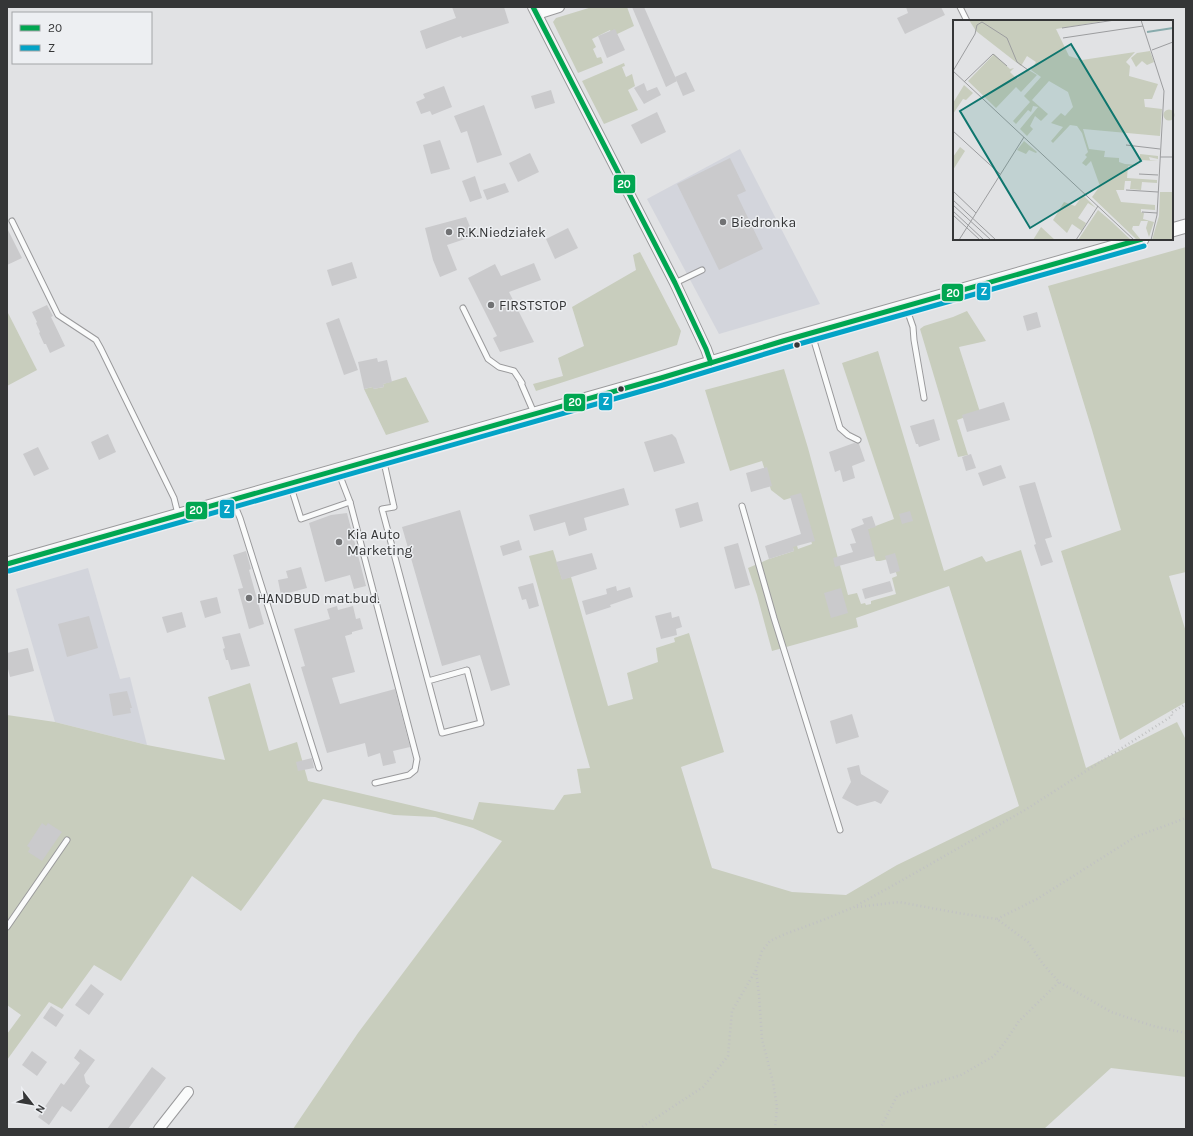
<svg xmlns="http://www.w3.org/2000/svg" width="1193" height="1136" font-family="Karla,sans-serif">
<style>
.built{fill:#d3d5dc}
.green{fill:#c8cdbd}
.building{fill:#cacacc}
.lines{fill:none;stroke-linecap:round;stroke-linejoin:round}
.service-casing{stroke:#9a9a9c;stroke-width:7}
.minor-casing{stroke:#9a9a9c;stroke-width:12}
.tertiary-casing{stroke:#9a9a9c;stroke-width:15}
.path{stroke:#c1c2c3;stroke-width:2.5;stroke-dasharray:1 3;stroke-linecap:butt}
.service{stroke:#fafbfb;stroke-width:5}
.minor{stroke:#fafbfb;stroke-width:10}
.tertiary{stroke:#fafbfb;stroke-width:13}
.bus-1-casing{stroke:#edeff2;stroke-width:8}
.bus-2-casing{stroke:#edeff2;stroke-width:8}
.bus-1{stroke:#00a651;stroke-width:5}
.bus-2{stroke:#03a3c6;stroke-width:5}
.poi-dot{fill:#717274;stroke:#edeff2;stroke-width:1.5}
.bus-dot{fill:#353637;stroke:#edeff2;stroke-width:1.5}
.labels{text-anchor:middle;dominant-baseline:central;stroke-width:3;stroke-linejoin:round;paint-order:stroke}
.poi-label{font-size:14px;fill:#353637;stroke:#edeff2;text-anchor:start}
.inset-river{fill:none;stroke:#88abac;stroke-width:2}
.inset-road{fill:none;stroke:#9c9d9f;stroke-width:1}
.view{fill:#0f766e;fill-opacity:0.15;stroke:#0f766e;stroke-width:2}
.inset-edge{fill:none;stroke:#353637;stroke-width:2}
.line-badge{stroke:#edeff2;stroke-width:1.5}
.badge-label{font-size:11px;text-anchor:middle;font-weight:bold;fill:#fff}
</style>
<rect width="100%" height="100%" fill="#e1e2e4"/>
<g class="built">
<path d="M740 149 820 304 719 334 647 199Z"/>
<path d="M88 568 120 679 130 677 147 745 55 722 16 589Z"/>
</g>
<g class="green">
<path d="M592 7H627L634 26 613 36 610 30 592 39 596 47 593 49 597 58 601 57 603 63 578 73 553 22 556 18Z"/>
<path d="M624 63 625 66 622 67 626 77 632 74 635 86 628 90 638 110 604 124 582 81Z"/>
<path d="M1186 247V572L1169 576 1186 632V702L1120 740 1061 551 1121 530 1092 430 1048 286Z"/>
<path d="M640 252 681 331 677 345 536 391 533 384 563 376 558 358 584 346 572 307 636 270 633 255Z"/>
<path d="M7 311 37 370 7 386Z"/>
<path d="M967 311 986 341 959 347 980 412 957 420 968 455 958 457 920 329 924 326 953 317Z"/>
<path d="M878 351 944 571 982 556 986 562 1021 550 1086 768 1177 722 1186 740V1077L1111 1068 1044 1129H293L358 1033 502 841 473 828 435 817 394 815 323 799 241 911 192 876 121 981 94 965 62 1009 49 1002 7 1060V1034L21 1015 7 1005V715L55 722 147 745 225 760 208 697 250 683 269 751 297 742 308 781 473 820 479 802 554 810 564 795 581 793 577 769 590 768 529 556 553 550 562 579 571 577 608 706 633 699 627 673 658 662 656 648 675 642 674 638 689 633 724 752 681 767 712 868 792 892 846 895 897 865 1019 806 949 586 856 618 858 627 772 651 757 595 748 568 769 559 794 551 790 538 795 539 798 549 812 544 797 496 784 500 771 490 762 461 730 471 705 390 784 369 808 448 848 595 857 593 861 604 865 603 866 605 871 604V601L896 594 892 578 897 576 892 558 880 561H876L865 530 894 519 842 363Z"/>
<path d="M406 377 429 422 386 435 364 389 373 387V389L384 387 383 384Z"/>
</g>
<g class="building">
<path d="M452 7H504L509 23 462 38 461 36 426 49 420 31 456 18Z"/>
<path d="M632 7H644L659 41 677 81 666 87Z"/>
<path d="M906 7H941L945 15 905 34 897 18 908 13Z"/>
<path d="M615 29 625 50 607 58 598 36Z"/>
<path d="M686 72 695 91 683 96 675 77Z"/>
<path d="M644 83 647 91 657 87 661 95 644 104 634 88Z"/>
<path d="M444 86 452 107 432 115 430 111 421 114 416 102 425 98 423 94Z"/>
<path d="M551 90 555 103 535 109 531 96Z"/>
<path d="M484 105 502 155 477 163 467 131 461 133 454 116Z"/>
<path d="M657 112 666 132 641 144 631 125Z"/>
<path d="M440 140 450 169 431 174 423 145Z"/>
<path d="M530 153 539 172 518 182 509 163Z"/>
<path d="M730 158 746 191 737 195 763 249 719 270 677 184Z"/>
<path d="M475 176 482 198 470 202 462 181Z"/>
<path d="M505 183 509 192 487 200 483 190Z"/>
<path d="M466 217 474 236 447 245 457 270 440 277 433 260 425 228Z"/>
<path d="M7 228 22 258 7 265Z"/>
<path d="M568 228 578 248 555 259 546 239Z"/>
<path d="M352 262 357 278 332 286 327 270Z"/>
<path d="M534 263 541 280 509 292 534 342 500 352 493 338 497 336 468 278 495 264 501 276Z"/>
<path d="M47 305 53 316 51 317 65 346 50 353 46 344H44L39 333 40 332 36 323 37 322 32 312Z"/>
<path d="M1037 312 1041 327 1027 331 1023 316Z"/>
<path d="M339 318 358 370 344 375 326 323Z"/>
<path d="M377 358 378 362 387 360 392 382 383 384 384 387 373 389V387L364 389 358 362Z"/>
<path d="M1004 402 1010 420 967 432 962 415Z"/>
<path d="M934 419 940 440 919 447 918 444H916L910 426Z"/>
<path d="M108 434 116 452 99 460 91 442Z"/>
<path d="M672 434 676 438 685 463 654 472 644 442Z"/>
<path d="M854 443 859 444 865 461 852 466 855 478 843 482 840 470 835 472 829 452Z"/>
<path d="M38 447 49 469 34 476 23 454Z"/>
<path d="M971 454 976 468 966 471 962 457Z"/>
<path d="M1001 465 1006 478 983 486 978 473Z"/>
<path d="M767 467 772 486 751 492 746 473Z"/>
<path d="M1035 482 1052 537 1045 539 1053 562 1041 566 1034 545 1036 544 1019 486Z"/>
<path d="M624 488 629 505 584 518 587 530 569 536 565 522 534 531 529 515Z"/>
<path d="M801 493 815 541 793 547 794 551 769 559 765 546 801 534 790 496Z"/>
<path d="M698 502 703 521 680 528 675 509Z"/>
<path d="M460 510 510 685 491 691 480 655 442 666 402 527Z"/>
<path d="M910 511 913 521 902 524 899 514Z"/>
<path d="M347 513 366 586 354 589 350 575 325 582 309 523 331 515Z"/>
<path d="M872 516 876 527 868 529 875 556 835 567 833 558 853 552 850 544 856 543 851 529 864 524 862 519Z"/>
<path d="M519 540 522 550 503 556 500 546Z"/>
<path d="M738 543 750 585 735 589 724 547Z"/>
<path d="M246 551 251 569 249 570 264 624 249 629 238 589 243 588 233 555Z"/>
<path d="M592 553 597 569 562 580 556 562Z"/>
<path d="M895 553 900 571 890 574 885 556Z"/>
<path d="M301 567 307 588 281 595 278 580 288 578 286 571Z"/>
<path d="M890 581 893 591 865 599 862 589Z"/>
<path d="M533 583 539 606 529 609 526 599 522 600 518 587Z"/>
<path d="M616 586 617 591 630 587 633 597 610 605 611 607 586 615 582 601 607 594 606 589Z"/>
<path d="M841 588 848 613 831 618 824 593Z"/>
<path d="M217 597 221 613 205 618 200 601Z"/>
<path d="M337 606 338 610 353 606 356 619 360 618 363 629 352 632V634L345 636 355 672 332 678 340 704 395 689 410 747 393 751 396 763 383 766 380 753 368 757 365 743 327 753 301 667 305 666 294 629 330 619 327 609Z"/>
<path d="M182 612 186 627 167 633 162 617Z"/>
<path d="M671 612 672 618 679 616 682 627 676 629 677 635 661 639 655 616Z"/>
<path d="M89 616 98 648 67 657 58 624Z"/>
<path d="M240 633 250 666 231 670 228 660H226L223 649 225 648 222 637Z"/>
<path d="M28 648 34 671 10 677 7 665V653Z"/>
<path d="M127 691 132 708H130L131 713 113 716 109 694Z"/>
<path d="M852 714 859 737 836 744 830 721Z"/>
<path d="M312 758 314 768 298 771 296 762Z"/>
<path d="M859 765 861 774 889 791 881 804 875 801 857 806 842 798 851 782 847 768Z"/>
<path d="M42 823 46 826 48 823 62 832 42 861 28 852 30 848 27 846Z"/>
<path d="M91 984 104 994 89 1015 75 1005Z"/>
<path d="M51 1006 64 1015 56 1027 43 1018Z"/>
<path d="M80 1049 95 1060 84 1075 86 1083 90 1086 71 1112 62 1106 49 1125 38 1117 61 1083 64 1085 80 1063 74 1058Z"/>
<path d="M32 1051 47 1062 37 1076 22 1065Z"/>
<path d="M152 1067 166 1078 128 1129H107Z"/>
</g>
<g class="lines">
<defs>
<g id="service">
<path d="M960 7 967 21"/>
<path d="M12 221 58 315 96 340 101 349 174 498 178 514"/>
<path d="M675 283 702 270"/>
<path d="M906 307 913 327 914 340 924 398"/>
<path d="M463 308 488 359 499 367 514 371 522 383H521L534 413"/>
<path d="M812 334 840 428 848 435 858 440"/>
<path d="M383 458 394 507 382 509 442 733 481 723 467 670 428 681"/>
<path d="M338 471 350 502 417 759 415 770 409 775 375 783"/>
<path d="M290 484 301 519 350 502"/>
<path d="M233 501 240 518 319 768"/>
<path d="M742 506 774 618 840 830"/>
<path d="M7 927 67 840"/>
</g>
<g id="minor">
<path d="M533 7 675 283 706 349 711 363"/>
<path d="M537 14 559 7"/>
<path d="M159 1129 188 1092"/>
</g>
<g id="tertiary">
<path d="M1172 230 1186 226"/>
<path d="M7 564 661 378 783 341 1142 239"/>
</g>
</defs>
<use href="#service" class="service-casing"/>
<use href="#minor" class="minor-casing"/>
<use href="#tertiary" class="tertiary-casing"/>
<g class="path">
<path d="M857 907 899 902 958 913 997 919 1028 942 1043 964 1059 982 1111 1012 1153 1026 1186 1033"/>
<path d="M997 919 1037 899 1135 837 1186 818"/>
<path d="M639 1129 703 1087 728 1056 732 1011 756 970"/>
<path d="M775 1129 777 1107 773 1082 762 1039 759 995 756 970 762 951 770 941 785 934 823 920 854 907 899 882 1025 810 1172 716 1171 713 1186 704"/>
<path d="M880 1129 897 1096 918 1088 961 1075 994 1056 1005 1042 1019 1021 1059 982"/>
</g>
<use href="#service" class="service"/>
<use href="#minor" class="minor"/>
<use href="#tertiary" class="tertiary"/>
<defs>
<g id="bus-1">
<path d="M533 7 675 283 706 349 711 363"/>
<path d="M7 564 661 378 783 341 1142 239"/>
</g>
<path id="bus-2" d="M9 571 663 385 785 348 1144 246"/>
</defs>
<use href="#bus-1" class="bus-1-casing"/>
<use href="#bus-2" class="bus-2-casing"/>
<use href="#bus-1" class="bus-1"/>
<use href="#bus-2" class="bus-2"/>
</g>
<g class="poi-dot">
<circle cx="723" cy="222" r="4"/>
<circle cx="449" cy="232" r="4"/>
<circle cx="491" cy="305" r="4"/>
<circle cx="339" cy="542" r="4"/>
<circle cx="249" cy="598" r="4"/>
</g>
<g class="bus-dot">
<circle cx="797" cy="345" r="3.5"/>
<circle cx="621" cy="389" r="3.5"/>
</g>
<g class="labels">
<g class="poi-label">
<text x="731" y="222">Biedronka</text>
<text x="457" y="232">R.K.Niedziałek</text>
<text x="499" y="305">FIRSTSTOP</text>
<text x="347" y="534">Kia Auto<tspan x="347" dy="16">Marketing</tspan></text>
<text x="257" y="598">HANDBUD mat.bud.</text>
</g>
</g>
<g transform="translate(953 20)">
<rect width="220" height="220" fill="#e1e2e4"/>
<path d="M16 0H156L103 9 116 36 129 40 182 32 173 42 177 46 176 56 205 64 199 79H191L192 87 209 89 207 116 130 109 136 129 152 131 151 137 166 138V142L172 144 187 145 175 146 174 158 204 160V163L189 162 188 170 177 169 178 161H172L171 170H163L168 182 202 185V190L188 189V192L191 193 190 199 201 202 196 217 193 208 195 201H188L186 206H180L179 209 188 220H184L139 177 147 166 138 141 133 146 129 143 134 137 132 135 135 132 129 113 124 106 117 105 100 123 98 121 110 107 98 103 108 93 112 96 120 87 115 72 96 61 79 80 95 94 88 101 82 96 77 106 80 109 74 116 67 109 85 87 80 86 78 92 75 90 63 104 60 101 77 82 71 76 88 57 78 50 83 42 74 36 68 46 23 11ZM197 31 201 42 194 45 189 41 183 47 178 38 184 33ZM41 34 57 49 61 48 57 52 64 59 74 49 84 55 68 72 63 67 43 88 15 61ZM11 65 20 73 13 80 10 79 0 94V83ZM210.5 95a5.5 5.5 0 1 1 11 0a5.5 5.5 0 1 1-11 0ZM71 121 84 132 83 133 76 130 73 134 64 130ZM7 127 12 131 0 150V137ZM187 134 205 136V139L196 137 197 140 205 141 187 140ZM207 172H220V220H199L206 196ZM130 175 143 188 135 183 125 198 133 203 129 211 119 204 114 213 100 200 111 182 122 186ZM145 190 159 202 178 220H125ZM88 207 102 220H80Z" fill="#c8cdbd"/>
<path class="inset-river" d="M194 12 220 8"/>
<path class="inset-road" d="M188 0 211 71 204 195 198 220M109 8 162 0M110 18 190 6M199 30 220 22M0 51 181 220M0 51 22 14 24 5 29 2 54 18 64 42 75 50M11 62 40 34 54 46M0 111 47 154M173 125 207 129M207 137H220M186 154 205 155M173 170 205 172M0 171 23 193M0 180 43 220M0 185 38 220M0 191 31 220M189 192 204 193M0 195 27 220M6 220 71 117M123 220 145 186"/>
<path class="view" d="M118 24 188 141 77 208 7 91Z"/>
<rect width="220" height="220" class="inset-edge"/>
</g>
<g class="line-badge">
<rect x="613" y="174" width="23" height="20" rx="4" fill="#00a651"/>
<rect x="976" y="282" width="15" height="19" rx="4" fill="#03a3c6"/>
<rect x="941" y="283" width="23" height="19" rx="4" fill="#00a651"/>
<rect x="598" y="392" width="15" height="19" rx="4" fill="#03a3c6"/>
<rect x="563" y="393" width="23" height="19" rx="4" fill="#00a651"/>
<rect x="219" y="499" width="16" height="20" rx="4" fill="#03a3c6"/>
<rect x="185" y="501" width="23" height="19" rx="4" fill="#00a651"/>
</g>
<g class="badge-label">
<text x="624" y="188">20</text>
<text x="984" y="295">Z</text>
<text x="953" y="297">20</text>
<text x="606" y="405">Z</text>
<text x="575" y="406">20</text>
<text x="227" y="513">Z</text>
<text x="196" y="514">20</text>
</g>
<rect width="1193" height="1136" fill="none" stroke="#353637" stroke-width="16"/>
<rect x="12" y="12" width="140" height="52" fill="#edeff2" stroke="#a3a5a7"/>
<rect x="20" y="25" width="20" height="6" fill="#00a651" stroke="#a3a5a7"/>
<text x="48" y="32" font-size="12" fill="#353637">20</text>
<rect x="20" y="45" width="20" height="6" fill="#03a3c6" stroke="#a3a5a7"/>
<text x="48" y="52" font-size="12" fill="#353637">Z</text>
<g transform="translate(32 1104) rotate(121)" stroke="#edeff2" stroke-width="3" paint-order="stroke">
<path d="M0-3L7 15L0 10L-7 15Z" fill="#353637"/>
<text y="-6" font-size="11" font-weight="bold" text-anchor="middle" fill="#353637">N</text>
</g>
</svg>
